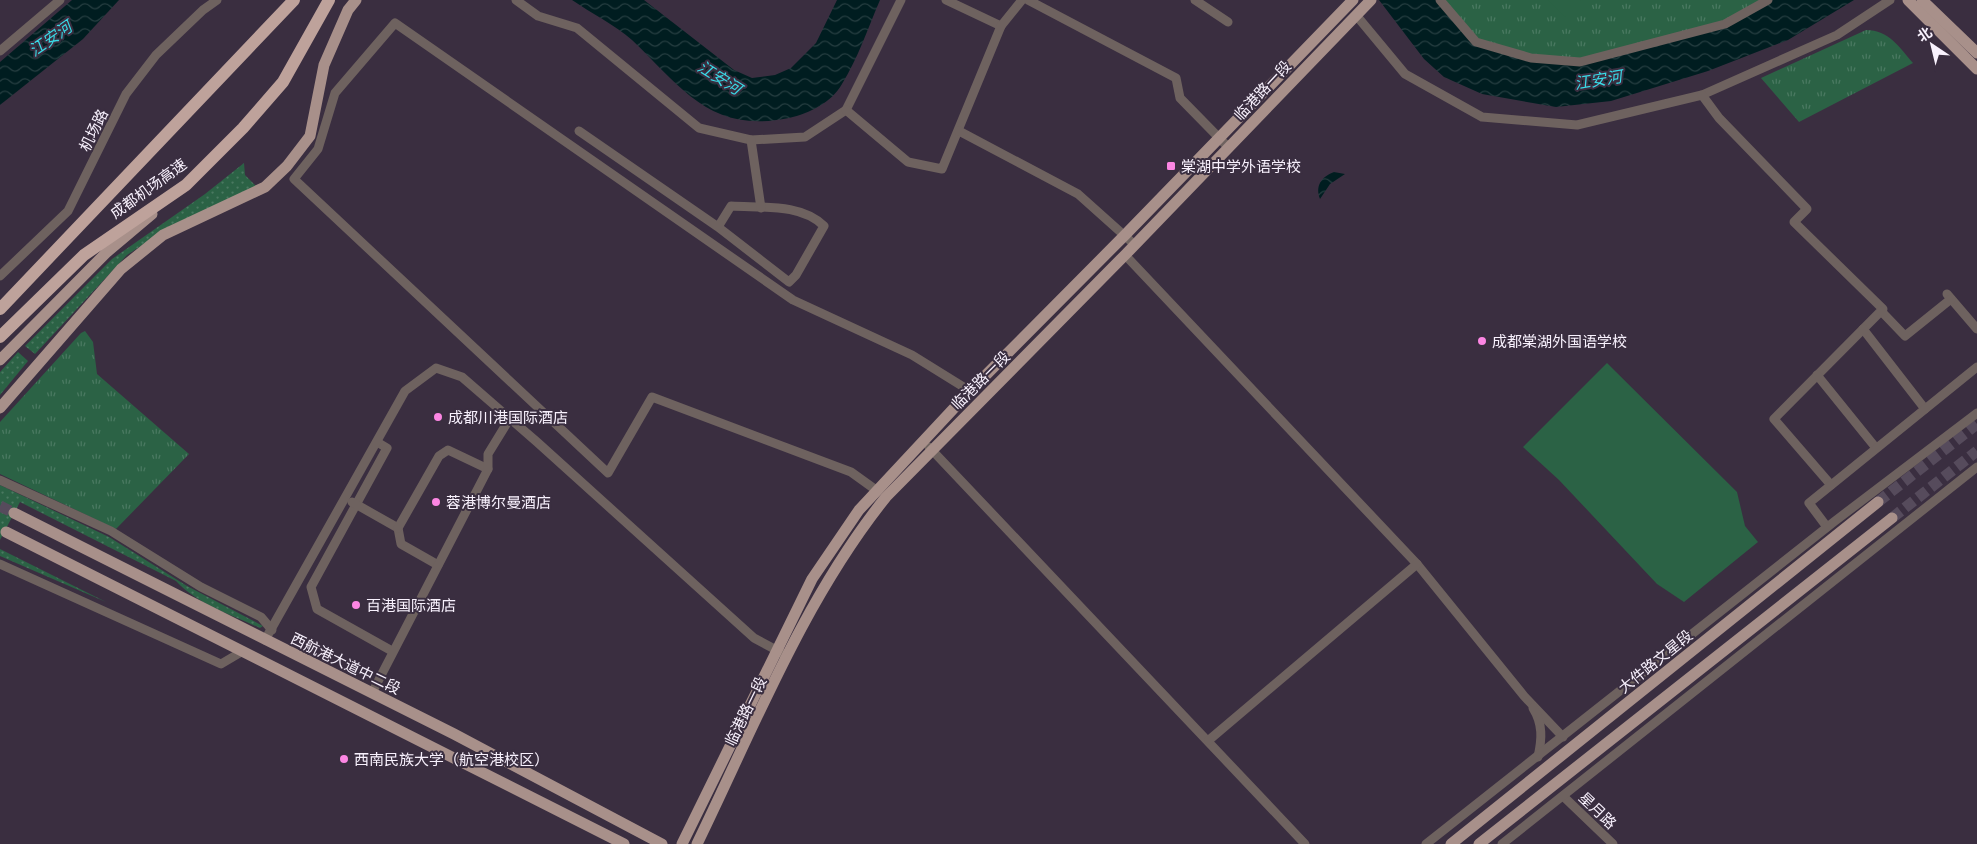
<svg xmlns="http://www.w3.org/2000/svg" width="1977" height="844" font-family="'Exo 2','Noto Sans SC',sans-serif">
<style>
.grass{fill:url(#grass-dots)}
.park{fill:url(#park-tufts)}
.pitch{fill:#2b6245}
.water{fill:url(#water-waves)}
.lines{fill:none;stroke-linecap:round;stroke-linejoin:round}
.major-tunnel{stroke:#564b5c;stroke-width:11;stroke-dasharray:11 5.5;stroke-linecap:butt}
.minor{stroke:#6e625f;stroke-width:9}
.major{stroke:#a8908a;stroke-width:11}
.highway{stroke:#bea29b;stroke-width:12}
.poi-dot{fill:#fc86e3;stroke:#3a2e40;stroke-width:2}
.labels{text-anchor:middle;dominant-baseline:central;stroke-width:4;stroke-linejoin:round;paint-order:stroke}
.street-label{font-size:15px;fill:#f8f1fd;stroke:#3a2e40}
.poi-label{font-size:15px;fill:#f8f1fd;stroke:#3a2e40;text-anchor:start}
.water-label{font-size:16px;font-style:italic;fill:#39dae6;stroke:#3a2e40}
</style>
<defs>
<pattern id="grass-dots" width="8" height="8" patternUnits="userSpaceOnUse" patternTransform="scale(1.25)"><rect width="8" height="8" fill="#2b6245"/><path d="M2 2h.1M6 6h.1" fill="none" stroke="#4a7961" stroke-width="1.8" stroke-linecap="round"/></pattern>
<pattern id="park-tufts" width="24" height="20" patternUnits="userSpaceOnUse" patternTransform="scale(1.25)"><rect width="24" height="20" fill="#2b6245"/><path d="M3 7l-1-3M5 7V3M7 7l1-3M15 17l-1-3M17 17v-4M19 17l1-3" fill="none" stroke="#4a7961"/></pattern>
<pattern id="water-waves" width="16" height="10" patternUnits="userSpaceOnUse" patternTransform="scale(1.25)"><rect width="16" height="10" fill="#001d20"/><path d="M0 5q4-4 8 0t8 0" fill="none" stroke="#263e41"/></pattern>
</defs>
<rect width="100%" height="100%" fill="#3a2e40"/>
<g class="grass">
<path d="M244 163 245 175 256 186 159 234 127 255 35 354 25 346 112 259 205 194Z"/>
<path d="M18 352 28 361 0 395V372Z"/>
<path d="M0 485 109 537 187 586 263 626 260 628C232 615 197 604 176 581L20 502 0 540Z"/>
<path d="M0 549 106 602 0 556Z"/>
</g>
<g class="park">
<path d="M1440 0H1768L1725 24 1580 62 1531 58 1476 42Z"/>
<path d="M1866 30C1889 30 1899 47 1913 63L1799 122 1761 78Z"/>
<path d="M85 331 93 342 97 374 189 454 116 529 0 474V422L81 333Z"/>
</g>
<g class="pitch">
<path d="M1548 0H1581L1565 17Z"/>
<path d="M1607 363 1737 492 1745 526 1758 542 1684 602 1657 584 1559 480 1523 447Z"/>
</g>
<g class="water">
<path d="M72 0H119L83 39 0 105V62Z"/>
<path d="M572 0H644L734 70 752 78 775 75 791 68 816 43 837 0H880C868 28 858 58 842 84 831 103 810 113 789 118 711 134 683 89 632 40 615 25 591 13 572 0Z"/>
<path d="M1379 0H1440L1476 42 1496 50 1580 62 1725 24 1768 0H1854L1788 40 1708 71 1611 101 1556 107 1482 94 1444 77 1424 59Z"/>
<path d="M1334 172 1345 174 1330 184 1320 199C1315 186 1321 177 1334 172Z"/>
</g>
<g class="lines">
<g class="major-tunnel">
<path d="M1878 502 1977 424"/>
<path d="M0 506 14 513"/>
<path d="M1892 518 1977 451"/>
</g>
<g class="minor">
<path d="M516 0 538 16 577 28 699 128 751 140 805 137 846 110 901 0"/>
<path d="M946 0 1001 26"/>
<path d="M1028 0 1176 78 1180 98 1229 148"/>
<path d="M1195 0 1228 22"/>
<path d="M1440 0 1476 42 1531 58 1580 62 1725 24 1768 0"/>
<path d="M1356 15 1405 74 1482 117 1577 125 1702 95 1837 35 1890 0"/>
<path d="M0 51 60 0"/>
<path d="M1702 95 1719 118 1807 209 1794 222 1883 309 1774 419 1831 485"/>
<path d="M846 110 908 162 942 169 1001 26 1022 0"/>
<path d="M579 131 718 227 731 206C761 208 801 203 824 226L796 275 789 282 718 227"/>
<path d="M959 131 1078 194 1135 245"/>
<path d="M751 140 761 208"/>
<path d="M1125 255 1417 564 1524 696 1563 737"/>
<path d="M0 276 68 211 126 94 156 55 203 10 217 0"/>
<path d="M1947 294 1977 329"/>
<path d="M1881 311 1905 336 1951 299"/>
<path d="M1863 329 1925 409"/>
<path d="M1817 375 1876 448"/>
<path d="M377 442 387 448 311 587 317 609 392 651"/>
<path d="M929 447 1305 844"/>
<path d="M0 480 111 531 201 587 261 617 272 630"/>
<path d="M876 490 851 472 652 397 608 473 294 179 318 149 335 93 395 23 793 300 912 355 970 391"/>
<path d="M352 502 398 528 401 544 438 565"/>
<path d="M1827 527 1809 503 1977 367"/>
<path d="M398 528 439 456 448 450 488 469"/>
<path d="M0 564 221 664 243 651"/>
<path d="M265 640 405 391 436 368 462 377 537 442 754 638 782 653"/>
<path d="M372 693 488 469V454L510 418"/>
<path d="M1533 708C1543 724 1542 739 1538 757"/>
<path d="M1209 740 1417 564"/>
<path d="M1563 796 1613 844"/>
<path d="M1426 844 1835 521 1977 413"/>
<path d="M1502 844 1977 467"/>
</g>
<g class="major">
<path d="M1908 0 1977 69"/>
<path d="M1922 0 1977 53"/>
<path d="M0 360 107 252 152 214"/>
<path d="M0 408 121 269 163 235 265 187 287 166 310 136 324 65 348 10 356 0"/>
<path d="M14 513 454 734 662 844"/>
<path d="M6 532 624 844"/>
<path d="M682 844 812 579 859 510 970 391 1125 235 1353 0"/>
<path d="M697 844C754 727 804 599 886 497L1125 255 1371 0"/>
<path d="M1451 844 1878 502"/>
<path d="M1479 844 1892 518"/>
</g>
<g class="highway">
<path d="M0 309 294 0"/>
<path d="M0 337 84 255 186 185 243 128 283 82 329 0"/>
</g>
</g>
<g class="poi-dot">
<rect x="1166" y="161" width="10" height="10" rx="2.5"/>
<circle cx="1482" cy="341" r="5"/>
<circle cx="438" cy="417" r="5"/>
<circle cx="436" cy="502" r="5"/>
<circle cx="356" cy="605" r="5"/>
<circle cx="344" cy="759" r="5"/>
</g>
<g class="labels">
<g class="street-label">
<text transform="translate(1262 90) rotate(-47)">临港路一段</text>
<text transform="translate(93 130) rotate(-64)">机场路</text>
<text transform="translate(148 188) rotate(-36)">成都机场高速</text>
<text transform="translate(980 380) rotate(-45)">临港路一段</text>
<text transform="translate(1655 661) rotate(-39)">大件路文星段</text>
<text transform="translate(346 663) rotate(26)">西航港大道中二段</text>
<text transform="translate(745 711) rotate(-64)">临港路一段</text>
<text transform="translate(1598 810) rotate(44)">星月路</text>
</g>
<g class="poi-label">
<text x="1181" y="166">棠湖中学外语学校</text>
<text x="1492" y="341">成都棠湖外国语学校</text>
<text x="448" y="417">成都川港国际酒店</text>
<text x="446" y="502">蓉港博尔曼酒店</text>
<text x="366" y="605">百港国际酒店</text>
<text x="354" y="759">西南民族大学（航空港校区）</text>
</g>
<g class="water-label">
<text transform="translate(50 38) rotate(-35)">江安河</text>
<text transform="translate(720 77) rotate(32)">江安河</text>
<text transform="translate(1598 79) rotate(-9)">江安河</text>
</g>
</g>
<g transform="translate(1932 45) rotate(325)" stroke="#3a2e40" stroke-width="4" paint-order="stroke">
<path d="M0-4L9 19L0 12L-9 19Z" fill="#f8f1fd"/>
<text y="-8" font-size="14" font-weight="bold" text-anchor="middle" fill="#f8f1fd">北</text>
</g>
</svg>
